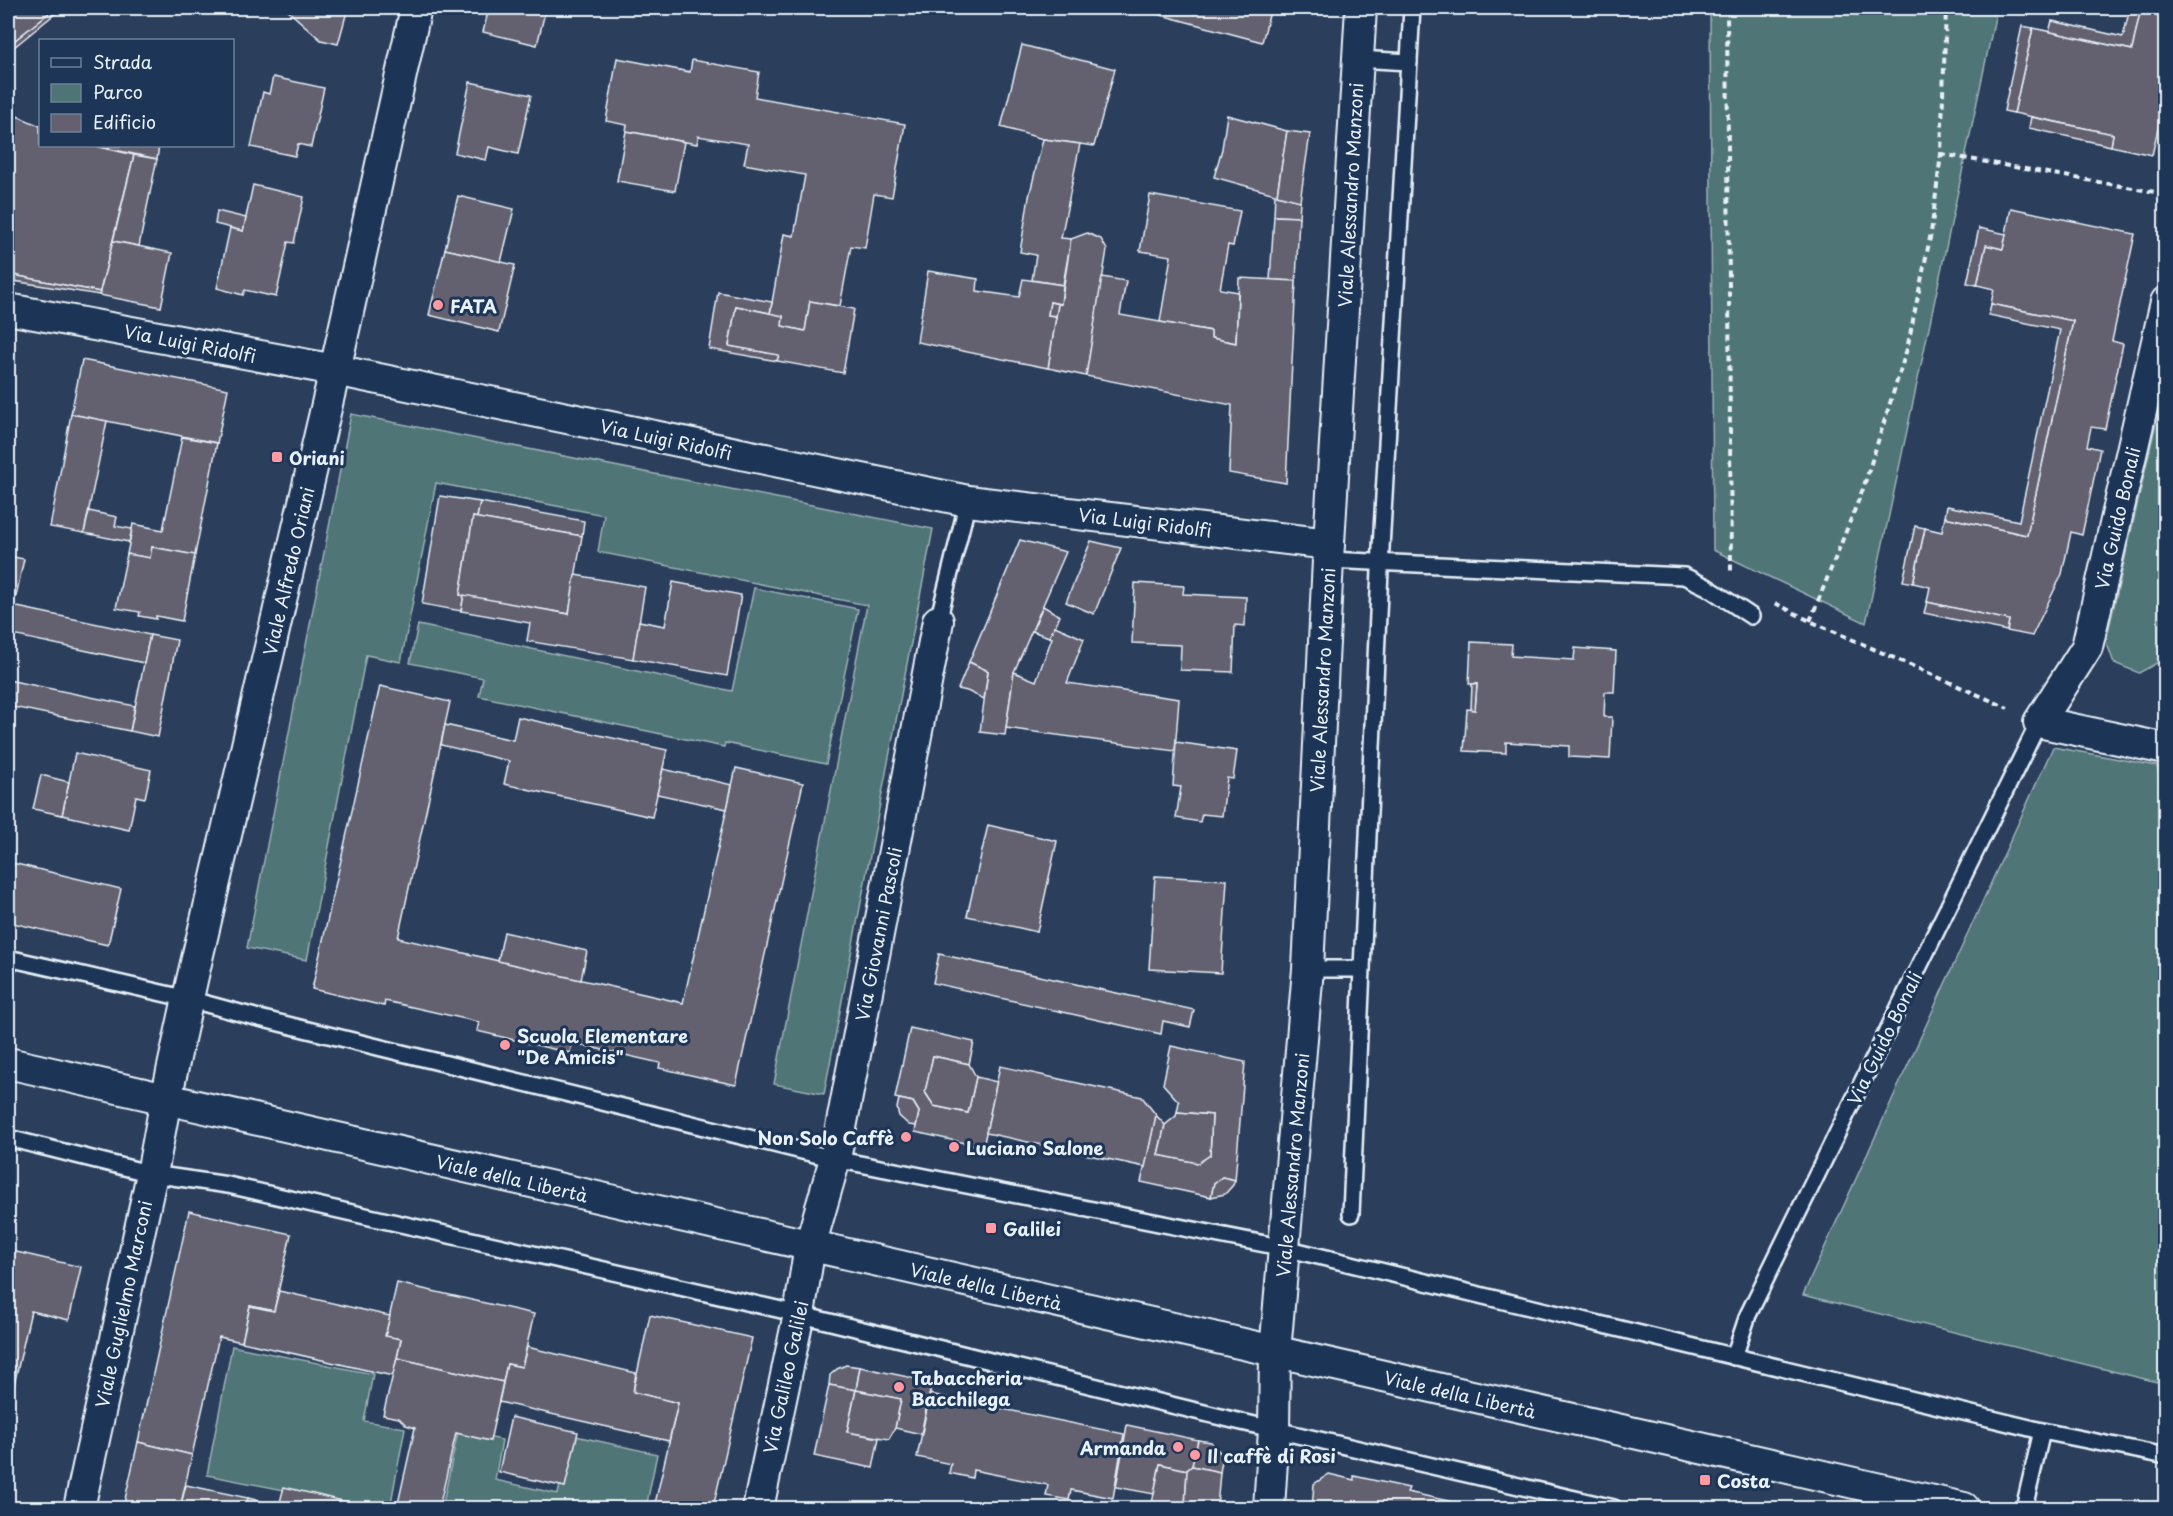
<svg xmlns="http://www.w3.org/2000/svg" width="2173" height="1516" font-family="'Playpen Sans',sans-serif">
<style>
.green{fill:#4f7476;stroke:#9cb2b7;stroke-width:1.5}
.building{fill:#646070;stroke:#e8f1f8;stroke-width:1.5}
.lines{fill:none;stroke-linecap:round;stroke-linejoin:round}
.lane-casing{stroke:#e8f1f8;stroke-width:20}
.street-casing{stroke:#e8f1f8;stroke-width:34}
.path{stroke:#e8f1f8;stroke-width:4;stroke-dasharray:6 4.5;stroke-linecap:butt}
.lane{stroke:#1d3557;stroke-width:15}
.street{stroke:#1d3557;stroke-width:30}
.poi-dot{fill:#ff9aa2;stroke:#1d3557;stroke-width:2}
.labels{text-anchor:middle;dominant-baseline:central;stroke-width:6;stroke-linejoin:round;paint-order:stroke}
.street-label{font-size:18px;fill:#e8f1f8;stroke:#1d3557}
.poi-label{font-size:18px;font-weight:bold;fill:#e8f1f8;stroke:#1d3557;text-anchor:start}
</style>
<rect width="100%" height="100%" fill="#2b3e5c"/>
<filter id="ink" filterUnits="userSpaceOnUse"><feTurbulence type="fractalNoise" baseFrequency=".0167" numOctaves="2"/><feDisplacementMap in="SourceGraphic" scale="12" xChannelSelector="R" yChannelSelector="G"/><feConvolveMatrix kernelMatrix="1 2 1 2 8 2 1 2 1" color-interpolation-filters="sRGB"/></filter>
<g filter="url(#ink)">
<g class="green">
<path d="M1710 8H1997L1866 623 1713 550Z"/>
<path d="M2165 384V653L2164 659 2139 673 2114 663 2106 641Z"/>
<path d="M351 414 933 529 824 1094 774 1084 867 605 598 552 604 515 436 483 401 662 366 655 307 960 247 948Z"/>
<path d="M754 588 858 609 826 764 725 743 724 747 479 696 483 678 410 663 418 625 732 691Z"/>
<path d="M2053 747 2157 766 2165 804V1384L1803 1295Z"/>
<path d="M232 1346 373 1374 364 1421 405 1428 390 1508H376L207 1475Z"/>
<path d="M458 1431 502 1440 495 1480 558 1494 571 1435 657 1454 646 1508H442Z"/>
</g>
<g class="building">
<path d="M8 8H55L8 46Z"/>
<path d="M55 8H62L8 52V46Z"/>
<path d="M285 8H348L338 44 321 40Z"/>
<path d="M489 8H546L537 45 483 32Z"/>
<path d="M1135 8H1271L1262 42Z"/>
<path d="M2130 8H2141L2132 50 2049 32 2052 21 2123 37Z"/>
<path d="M2141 8H2166V93L2152 155 2111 146 2113 134 2014 113 2033 28 2132 50Z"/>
<path d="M2022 26 2033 28 2014 113 2004 111Z"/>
<path d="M1022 45 1115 69 1094 146 1043 139 1001 127Z"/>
<path d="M617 58 690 72 692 60 759 72 755 97 905 124 892 197 874 194 865 248 851 246 840 306 810 301 805 331 782 326 783 316 770 314 784 234 794 236 805 175 744 164 748 144 698 136 697 144 626 131 627 125 606 121Z"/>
<path d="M273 77 324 88 311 147 298 144 295 156 251 147 263 92 269 94Z"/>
<path d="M470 82 531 95 518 154 489 147 486 160 455 153Z"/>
<path d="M8 112 40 126V146H96L134 155 100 292 8 274Z"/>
<path d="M1227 115 1287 131 1277 195 1300 201 1299 217 1274 216 1275 194 1214 177 1222 149Z"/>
<path d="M2031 117 2113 134 2111 146 2029 128Z"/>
<path d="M626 131 684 142 675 191 617 181Z"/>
<path d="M1287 131 1310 134 1300 201 1277 195Z"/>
<path d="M1043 139 1080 144 1061 238 1071 239 1063 285 1032 280 1036 255 1020 252 1029 197Z"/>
<path d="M96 146H159L157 159Z"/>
<path d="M134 155 157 159 139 246 113 241Z"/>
<path d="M253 185 304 197 294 243 288 242 276 297 245 290 243 295 217 288 230 228 243 231Z"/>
<path d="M1150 195 1240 211 1233 246 1228 245 1220 289 1238 292 1236 343 1211 338V331L1160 322 1171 256 1140 251Z"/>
<path d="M458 196 514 209 501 262 445 249Z"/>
<path d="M2011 208 2135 234 2112 341 2123 344 2105 429 2091 427 2087 446 2100 449 2082 535 2071 532 2062 574 2032 636 2007 631 2009 620 1927 602 1930 587 1913 583 1925 528 1942 532 1945 517 2027 535 2073 321 1991 304 1994 289 1977 285 1986 245 2003 249Z"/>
<path d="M217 211 246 218 243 231 215 224Z"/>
<path d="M1274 216 1299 217 1296 281 1270 280Z"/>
<path d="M1979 228 2006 234 2003 249 1986 245 1977 285 1967 283Z"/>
<path d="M1087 233 1101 239 1107 250 1086 376 1048 368 1058 304H1061L1071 239Z"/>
<path d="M113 241 172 253 161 307 99 295Z"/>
<path d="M445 249 515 265 499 332 429 315Z"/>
<path d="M928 271 978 279 977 291 1019 297 1023 279 1063 285 1061 304 1050 302 1048 315 1056 316 1048 368 917 342Z"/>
<path d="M8 274 100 292 99 295 8 280Z"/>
<path d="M1102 277 1126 281 1120 315 1211 331V338L1236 343 1239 278 1296 281 1286 483 1229 473 1232 405 1086 376Z"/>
<path d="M718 292 772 302 770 313 736 306 729 346 779 355 777 361 709 349Z"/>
<path d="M810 301 854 309 843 373 777 361 779 355 729 346 736 306 783 316 782 326 805 331Z"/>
<path d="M1050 302 1058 304 1056 316 1048 315Z"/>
<path d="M1991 304 2073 321 2027 535 1945 517 1947 506 2019 521 2060 330 1989 315Z"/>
<path d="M82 360 228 389 217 443 71 414Z"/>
<path d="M71 414 107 421 84 533 50 527Z"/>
<path d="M182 437 217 443 195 555 152 547 150 558 127 554 133 524 163 530Z"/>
<path d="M440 496 480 502 477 518 473 517 460 595H464L461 611 422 604Z"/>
<path d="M480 502 584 521 582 536 477 518Z"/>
<path d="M89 511 117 517 115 526 132 529 129 542 84 533Z"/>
<path d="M473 517 582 536 569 614 460 595Z"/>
<path d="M1915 526 1925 528 1913 583 1903 581Z"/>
<path d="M1020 540 1066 552 1014 672 1005 735 980 732 988 671 969 662Z"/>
<path d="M1091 541 1121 548 1094 614 1066 602Z"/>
<path d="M152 547 195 555 182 621 156 616V619L139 616 140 612 116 608 127 554 150 558Z"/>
<path d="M8 556 24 559 16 596 8 594Z"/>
<path d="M575 575 645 587 633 659 527 641 530 623 461 611 464 595 569 614Z"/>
<path d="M673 582 741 595 727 676 633 659 639 621 665 626Z"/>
<path d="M1135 583 1184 586 1183 594 1246 597 1245 626 1235 625 1233 672 1180 670 1181 645 1132 643Z"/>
<path d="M1927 602 2009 620 2007 631 1924 613Z"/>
<path d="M8 605 150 635 144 663 8 634Z"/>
<path d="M1043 606 1060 616 1049 637 1032 631Z"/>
<path d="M1055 626 1084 639 1067 683 1179 699 1175 751 1006 728 1014 672 1036 681 1052 638 1049 637Z"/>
<path d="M150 635 177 640 158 737 130 731Z"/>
<path d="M1471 642 1512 644 1511 656 1574 660 1575 648 1616 651 1614 692H1605L1604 717H1612L1610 759 1569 757V746L1506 742V753L1464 751 1467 709 1475 710 1477 684H1469Z"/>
<path d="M969 662 988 671 984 699 967 691 958 689Z"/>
<path d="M8 680 135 706 130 731 8 706Z"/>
<path d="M1472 684H1477L1475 710 1471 709Z"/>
<path d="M380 686 450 702 398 938 683 1003 736 768 803 783 736 1085 659 1068 660 1063 572 1043 570 1053 477 1031 479 1022 385 1001 384 1006 312 989Z"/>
<path d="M518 717 667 750 652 817 504 784 509 761 441 745 445 725 513 740Z"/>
<path d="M1176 742 1237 751 1233 779 1227 778 1222 816 1202 814 1200 822 1176 818 1181 787 1173 786Z"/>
<path d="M75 753 151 770 145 798 136 796 129 830 62 815Z"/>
<path d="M663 769 732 785 727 809 657 794Z"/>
<path d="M41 775 69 782 62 815 33 809Z"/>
<path d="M988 825 1057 841 1037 932 967 916Z"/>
<path d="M8 862 121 889 108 945 8 922Z"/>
<path d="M1155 876 1227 880 1221 973 1149 969Z"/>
<path d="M504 932 587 951 581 980 498 961Z"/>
<path d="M939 954 1194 1010 1190 1027 1163 1021 1161 1034 933 983Z"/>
<path d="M910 1028 974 1042 969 1064 933 1056 925 1092 934 1106 968 1113 976 1077 997 1082 983 1147 915 1132 919 1112 913 1102 895 1098Z"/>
<path d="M1171 1046 1245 1062 1235 1180 1222 1177 1214 1183 1211 1197 1141 1182 1156 1115 1165 1125 1158 1155 1198 1163 1210 1155 1212 1115 1177 1112 1179 1102 1163 1084Z"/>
<path d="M933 1056 969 1064 976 1077 968 1113 934 1106 925 1092Z"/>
<path d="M1000 1066 1142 1097 1156 1115 1145 1167 986 1133Z"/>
<path d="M899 1099 913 1102 919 1112 916 1126 909 1125 899 1116 897 1108Z"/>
<path d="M1177 1112 1212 1115 1210 1155 1198 1163 1158 1155 1165 1125 1176 1116Z"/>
<path d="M1222 1177 1235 1180 1233 1185 1225 1194 1211 1197 1214 1183Z"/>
<path d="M189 1211 291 1234 274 1311 250 1306 242 1342 219 1337 192 1455 138 1442Z"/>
<path d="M8 1250 81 1267 69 1320 31 1311 8 1411Z"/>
<path d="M397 1283 534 1314 522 1367 507 1364 503 1382 397 1358 401 1339 385 1336Z"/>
<path d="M279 1291 390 1316 385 1336 401 1339 393 1376 242 1342 250 1306 274 1311Z"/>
<path d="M650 1315 752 1338 713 1508H654L678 1403 633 1392Z"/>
<path d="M527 1347 636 1373 633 1392 678 1403 669 1441 499 1402 507 1364 522 1367Z"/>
<path d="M397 1358 503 1382 490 1441 456 1433 439 1508H397L415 1428 406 1425 399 1418 383 1415Z"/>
<path d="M846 1365 860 1367 856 1390 829 1385 830 1375 837 1369Z"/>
<path d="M860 1367 932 1382 921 1434 895 1428 901 1399 856 1390Z"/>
<path d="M829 1385 856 1390 847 1432 879 1438 873 1468 814 1456Z"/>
<path d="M856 1390 901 1399 895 1428 889 1439 847 1432Z"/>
<path d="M930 1394 1124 1434 1113 1498 1071 1490 1069 1500 1046 1496 1048 1485 973 1470 972 1478 949 1473 951 1464 917 1457Z"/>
<path d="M511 1417 578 1432 565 1487 499 1472Z"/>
<path d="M1127 1425 1198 1440 1192 1466 1187 1470 1160 1464 1154 1494 1116 1487Z"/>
<path d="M1198 1440 1211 1442 1223 1456 1220 1472 1192 1466Z"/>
<path d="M138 1442 192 1455 180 1508H123Z"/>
<path d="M1160 1464 1187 1470 1185 1508H1151Z"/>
<path d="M1192 1466 1220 1472 1217 1508H1185L1187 1470Z"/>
<path d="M1329 1474 1354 1480V1476L1409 1488 1407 1492 1481 1508H1312L1314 1484Z"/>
<path d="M186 1485 248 1498 246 1508H180Z"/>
<path d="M284 1487 347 1502 346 1508H246L248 1498 279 1506Z"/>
<path d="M347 1502 377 1508H346Z"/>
</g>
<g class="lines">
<defs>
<g id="lane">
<path d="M1358 59 1409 62"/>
<path d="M1328 560 1684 576 1707 587 1751 616"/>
<path d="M938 621 968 501"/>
<path d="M8 958 188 999 255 1017 835 1159 1285 1248 2042 1431 2024 1508"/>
<path d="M1308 969H1362L1381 548 1412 8"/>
<path d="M8 1138 152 1174 228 1185 777 1309 1233 1420 1614 1508"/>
<path d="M1351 1214 1362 969"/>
<path d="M1734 1357 1748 1315 2039 722"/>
<path d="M2042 1431 2166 1456"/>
</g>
<g id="street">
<path d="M2166 302 2087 647 2039 722 2166 749"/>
<path d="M8 309 335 370 968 501 1329 544"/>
<path d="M8 1063 1964 1508"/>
<path d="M79 1508 152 1174 166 1099 192 980 335 370 416 8"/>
<path d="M758 1508 799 1314 810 1246 835 1159 938 621"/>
<path d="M1269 1508 1274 1430 1275 1352 1308 969 1328 560 1361 8"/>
</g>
</defs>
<use href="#lane" class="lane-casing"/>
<use href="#street" class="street-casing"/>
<g class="path">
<path d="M1727 8 1731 571"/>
<path d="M1941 154 2166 194"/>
<path d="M1775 603 1810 621 2008 708"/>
<path d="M1810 621 1863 489 1907 349 1931 233 1941 154 1946 8"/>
</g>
<use href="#lane" class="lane"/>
<use href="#street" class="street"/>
</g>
</g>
<g class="poi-dot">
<circle cx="438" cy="305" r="6"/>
<rect x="271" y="451" width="12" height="12" rx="3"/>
<circle cx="505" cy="1045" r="6"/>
<circle cx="906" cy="1137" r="6"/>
<circle cx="954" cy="1147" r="6"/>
<rect x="985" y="1222" width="12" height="12" rx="3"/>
<circle cx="899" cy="1387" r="6"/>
<circle cx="1178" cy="1447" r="6"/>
<circle cx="1195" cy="1455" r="6"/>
<rect x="1699" y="1474" width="12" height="12" rx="3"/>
</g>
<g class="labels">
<g class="street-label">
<text transform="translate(1350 195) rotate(-87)">Viale Alessandro Manzoni</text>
<text transform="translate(190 343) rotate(11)">Via Luigi Ridolfi</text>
<text transform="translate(666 439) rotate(12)">Via Luigi Ridolfi</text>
<text transform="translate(2117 518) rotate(-77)">Via Guido Bonali</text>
<text transform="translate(1145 522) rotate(7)">Via Luigi Ridolfi</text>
<text transform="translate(288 571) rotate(-77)">Viale Alfredo Oriani</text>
<text transform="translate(1322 680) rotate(-87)">Viale Alessandro Manzoni</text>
<text transform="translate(878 934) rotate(-79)">Via Giovanni Pascoli</text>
<text transform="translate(1884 1038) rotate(-64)">Via Guido Bonali</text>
<text transform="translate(1292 1165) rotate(-85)">Viale Alessandro Manzoni</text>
<text transform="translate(512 1178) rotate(13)">Viale della Libertà</text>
<text transform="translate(986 1286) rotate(13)">Viale della Libertà</text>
<text transform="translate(123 1304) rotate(-78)">Viale Guglielmo Marconi</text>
<text transform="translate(785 1377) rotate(-78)">Via Galileo Galilei</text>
<text transform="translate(1460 1394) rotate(13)">Viale della Libertà</text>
</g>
<g class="poi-label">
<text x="450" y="305">FATA</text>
<text x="289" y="457">Oriani</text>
<text x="517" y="1035">Scuola Elementare<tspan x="517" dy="21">"De Amicis"</tspan></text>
<text x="894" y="1137" text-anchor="end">Non Solo Caffè</text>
<text x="966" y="1147">Luciano Salone</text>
<text x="1003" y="1228">Galilei</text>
<text x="911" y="1377">Tabaccheria<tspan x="911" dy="21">Bacchilega</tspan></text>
<text x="1166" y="1447" text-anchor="end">Armanda</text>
<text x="1207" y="1455">Il caffè di Rosi</text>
<text x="1717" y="1480">Costa</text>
</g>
</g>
<rect width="2173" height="1516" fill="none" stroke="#1d3557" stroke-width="30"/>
<rect x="15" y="15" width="2143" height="1486" fill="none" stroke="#e8f1f8" stroke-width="2" filter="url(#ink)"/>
<rect x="39" y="39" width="195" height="108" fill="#1d3557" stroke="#6e8097" stroke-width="1.5"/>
<rect x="51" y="58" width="30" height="9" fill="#1d3557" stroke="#6e8097" stroke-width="1.5"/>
<text x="93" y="69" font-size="18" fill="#e8f1f8">Strada</text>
<rect x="51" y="84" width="30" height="18" fill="#4f7476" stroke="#6e8097" stroke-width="1.5"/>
<text x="93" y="99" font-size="18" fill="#e8f1f8">Parco</text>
<rect x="51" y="114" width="30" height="18" fill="#646070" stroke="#6e8097" stroke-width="1.5"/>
<text x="93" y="129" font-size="18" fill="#e8f1f8">Edificio</text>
</svg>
